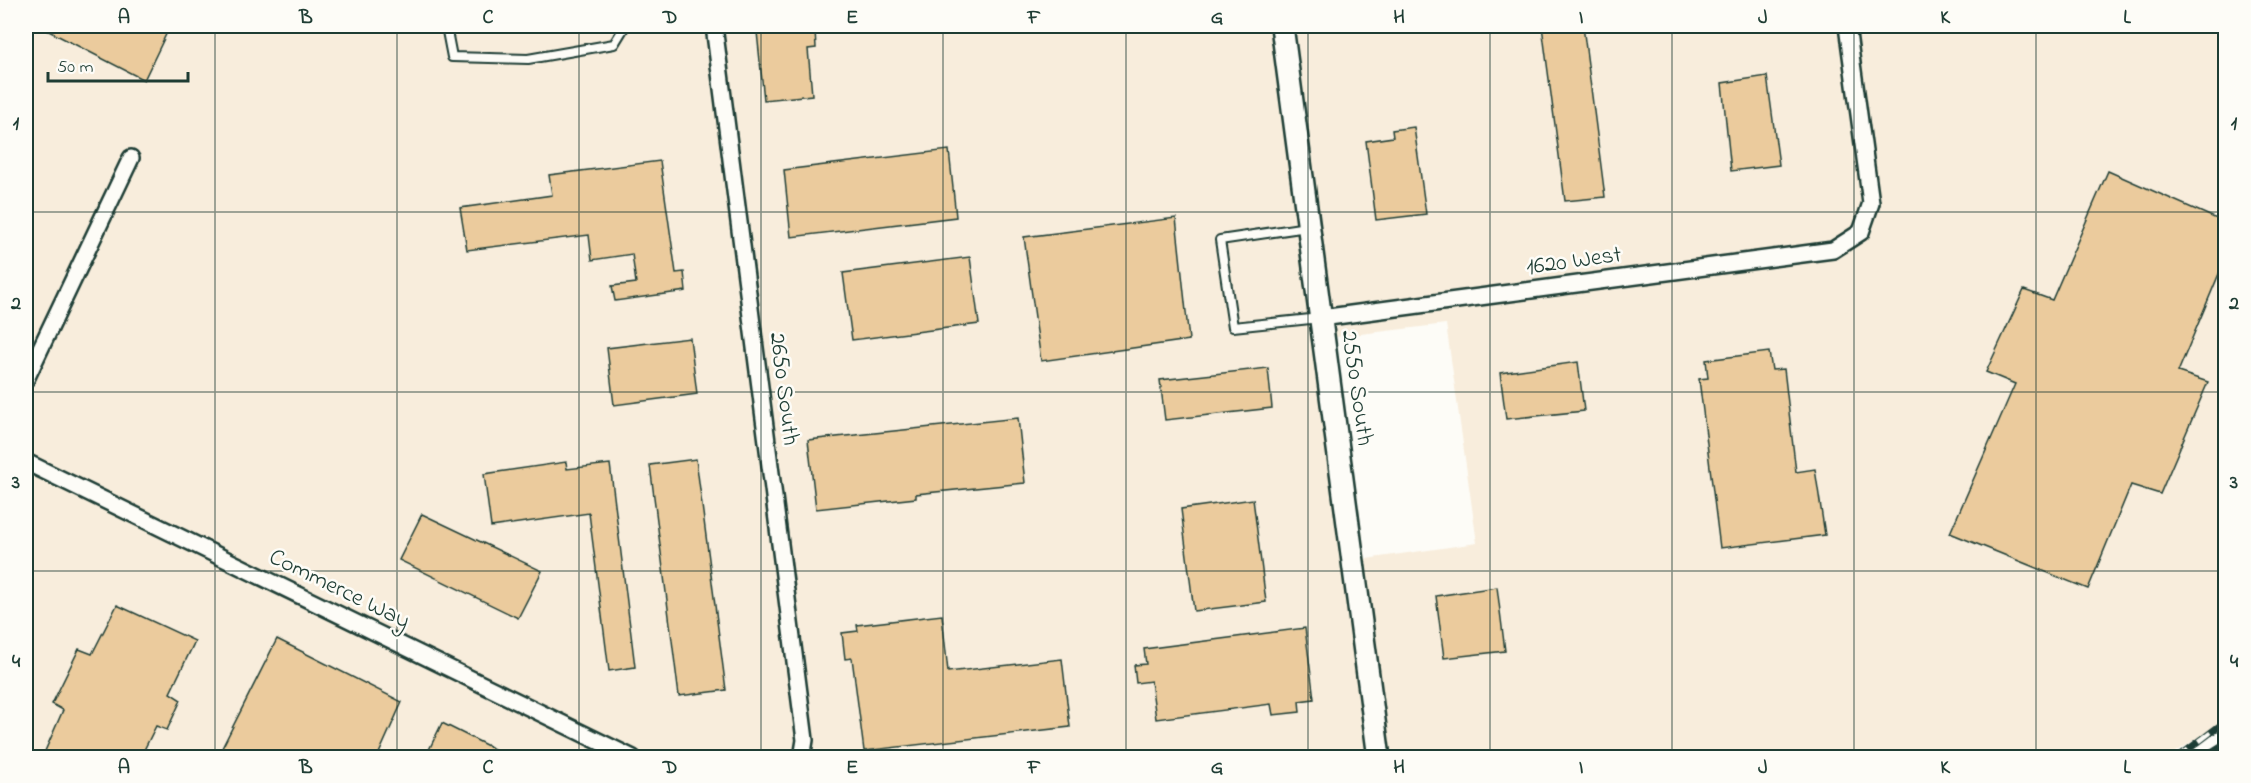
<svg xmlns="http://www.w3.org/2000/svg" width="2251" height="783" font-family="'Indie Flower',sans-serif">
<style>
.built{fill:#f8eddc;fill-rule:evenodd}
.building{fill:#ebcb9d;stroke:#1f3d34;stroke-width:1.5}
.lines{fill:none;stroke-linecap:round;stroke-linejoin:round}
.service-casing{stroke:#1f3d34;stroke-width:12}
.minor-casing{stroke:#1f3d34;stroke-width:20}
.secondary-casing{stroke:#1f3d34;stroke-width:26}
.service{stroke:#fdfcf7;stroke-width:8}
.minor{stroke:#fdfcf7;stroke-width:15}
.secondary{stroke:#fdfcf7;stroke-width:21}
.rail-casing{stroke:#1f3d34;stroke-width:7}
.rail{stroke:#fdfcf7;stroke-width:4.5;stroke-dasharray:14;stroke-linecap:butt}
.grid{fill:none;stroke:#1f3d34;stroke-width:1.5;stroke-opacity:0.55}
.labels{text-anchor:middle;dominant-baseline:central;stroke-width:5;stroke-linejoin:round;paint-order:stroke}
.street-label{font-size:24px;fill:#1f3d34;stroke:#fdfcf7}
.neatline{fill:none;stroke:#1f3d34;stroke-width:2}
.grid-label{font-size:20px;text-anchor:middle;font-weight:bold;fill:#1f3d34}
</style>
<rect width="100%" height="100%" fill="#fdfcf7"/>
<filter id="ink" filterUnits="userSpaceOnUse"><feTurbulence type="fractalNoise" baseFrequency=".0167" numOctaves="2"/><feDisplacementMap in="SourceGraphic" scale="12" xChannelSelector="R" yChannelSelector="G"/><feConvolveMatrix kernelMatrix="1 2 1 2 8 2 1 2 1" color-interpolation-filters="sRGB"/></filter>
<g filter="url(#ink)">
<path class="built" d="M26 26H2225V720L2167 758 26 757ZM1446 324 1477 543 1366 559 1335 337Z"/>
<g class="building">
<path d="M39 26H170L144 80Z"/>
<path d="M803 26 804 31 815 30 816 48 808 49 812 95 764 100 757 32Z"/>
<path d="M1542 26H1583L1605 197 1565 201Z"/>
<path d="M1767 76 1779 165 1731 171 1722 83Z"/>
<path d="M1414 127 1426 214 1376 220 1366 141 1393 137 1392 130Z"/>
<path d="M949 150 956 217 791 237 784 170Z"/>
<path d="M660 161 676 273 684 272 686 291 615 301 612 286 636 283 632 254 592 260 589 235 467 250 460 208 552 195 549 175Z"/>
<path d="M2108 171 2226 223V257L2178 372 2208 382 2160 494 2131 485 2088 589 1950 533 2015 384 1986 372 2024 290 2052 300Z"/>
<path d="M1176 218 1189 340 1041 361 1024 237Z"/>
<path d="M970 257 979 324 852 340 843 273Z"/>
<path d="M690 338 697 394 614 405 607 348Z"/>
<path d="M1769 352 1772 370 1784 369 1796 472 1815 469 1825 535 1720 548 1699 379 1708 378 1706 360Z"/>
<path d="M1578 362 1584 411 1506 419 1500 373Z"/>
<path d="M1268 368 1272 408 1165 420 1160 380Z"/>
<path d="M1018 418 1025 483 916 494V498L816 509 808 440Z"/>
<path d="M696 459 726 690 679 696 650 465Z"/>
<path d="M566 462 567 469 610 464 635 667 609 671 589 513 491 527 484 474Z"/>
<path d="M1253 499 1266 602 1194 611 1181 509Z"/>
<path d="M422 514 542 571 518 618 399 560Z"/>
<path d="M1497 587 1505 651 1444 658 1436 596Z"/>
<path d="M117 605 195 641 170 693 181 700 167 730 156 726 140 758H42L63 710 52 704 79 649 92 654Z"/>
<path d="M942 615 948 672 1062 659 1070 727 864 751 852 658 845 659 842 633 858 631 857 625Z"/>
<path d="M1305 628 1314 699 1299 701 1300 712 1273 715 1271 704 1156 719 1151 681 1136 683 1134 665 1146 664 1144 649Z"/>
<path d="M277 639 402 702 377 758H217Z"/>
<path d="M442 723 512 758H425Z"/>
</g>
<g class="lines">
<defs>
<g id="service">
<path d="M446 26 452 57 528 59 614 44 625 26"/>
<path d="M1307 227 1220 240 1233 327 1320 318"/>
</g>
<g id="minor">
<path d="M714 26 805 740 802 758"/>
<path d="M1321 318 1833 250 1861 232 1871 203 1847 26"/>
<path d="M26 379 131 158"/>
<path d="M26 462 633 758"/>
</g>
<path id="secondary" d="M1282 26 1379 758"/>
</defs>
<use href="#service" class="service-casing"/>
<use href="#minor" class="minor-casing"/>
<use href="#secondary" class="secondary-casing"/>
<use href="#service" class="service"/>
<use href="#minor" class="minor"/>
<use href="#secondary" class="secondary"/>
<defs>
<g id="rail">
<path d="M2177 758 2226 721"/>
<path d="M2202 758 2226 743"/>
</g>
</defs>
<use href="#rail" class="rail-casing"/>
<use href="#rail" class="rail"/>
</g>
</g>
<path class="grid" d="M215 26V758M397 26V758M579 26V758M761 26V758M943 26V758M1126 26V758M1308 26V758M1490 26V758M1672 26V758M1854 26V758M2036 26V758M26 212H2226M26 392H2226M26 571H2226"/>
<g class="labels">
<g class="street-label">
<text transform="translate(1574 262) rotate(-8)">1620 West</text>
<text transform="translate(1356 388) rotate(82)">2550 South</text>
<text transform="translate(783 389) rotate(83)">2650 South</text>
<text transform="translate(339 590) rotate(26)">Commerce Way</text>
</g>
</g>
<rect width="2251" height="783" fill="none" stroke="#fdfcf7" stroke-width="66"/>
<path d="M48 72v9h140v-9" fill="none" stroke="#1f3d34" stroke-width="3"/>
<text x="57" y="72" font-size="18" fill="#1f3d34" stroke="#fdfcf7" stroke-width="4.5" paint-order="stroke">50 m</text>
<rect x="33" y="33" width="2185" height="717" class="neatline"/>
<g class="grid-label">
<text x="124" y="23">A</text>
<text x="306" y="23">B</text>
<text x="488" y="23">C</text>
<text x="670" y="23">D</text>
<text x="852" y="23">E</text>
<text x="1034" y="23">F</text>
<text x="1217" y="23">G</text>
<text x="1399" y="23">H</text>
<text x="1581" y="23">I</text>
<text x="1763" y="23">J</text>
<text x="1945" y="23">K</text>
<text x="2127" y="23">L</text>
<text x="16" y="129">1</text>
<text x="2234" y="129">1</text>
<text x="16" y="309">2</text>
<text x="2234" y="309">2</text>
<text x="16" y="488">3</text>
<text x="2234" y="488">3</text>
<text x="16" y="667">4</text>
<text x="2234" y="667">4</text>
<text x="124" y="773">A</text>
<text x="306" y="773">B</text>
<text x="488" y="773">C</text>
<text x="670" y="773">D</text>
<text x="852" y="773">E</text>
<text x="1034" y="773">F</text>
<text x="1217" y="773">G</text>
<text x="1399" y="773">H</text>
<text x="1581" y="773">I</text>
<text x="1763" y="773">J</text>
<text x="1945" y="773">K</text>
<text x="2127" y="773">L</text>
</g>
</svg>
